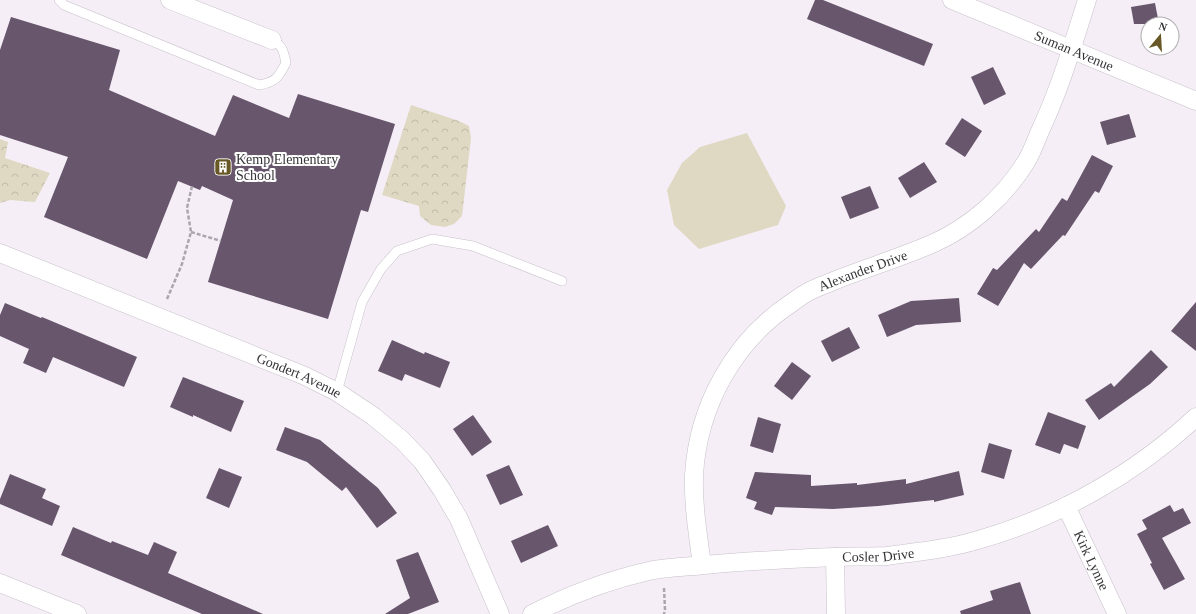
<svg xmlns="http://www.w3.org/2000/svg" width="1196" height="614" font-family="'Times New Roman',serif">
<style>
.forest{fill:url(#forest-crowns)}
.garden{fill:#dfd9c3}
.building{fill:#67566c}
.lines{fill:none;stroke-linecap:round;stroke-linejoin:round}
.lane-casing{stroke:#c7c0c9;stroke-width:10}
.street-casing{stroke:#c7c0c9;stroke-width:19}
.path{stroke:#aba5ac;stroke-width:2.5;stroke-dasharray:4 2;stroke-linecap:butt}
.lane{stroke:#fff;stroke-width:9}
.street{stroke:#fff;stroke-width:18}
.labels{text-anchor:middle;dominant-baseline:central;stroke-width:4;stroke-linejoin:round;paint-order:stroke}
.street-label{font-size:14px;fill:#363337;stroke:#fff}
.poi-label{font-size:14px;fill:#363337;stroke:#fff;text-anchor:start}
</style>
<defs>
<pattern id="forest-crowns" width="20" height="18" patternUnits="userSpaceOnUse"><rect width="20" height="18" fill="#dfd9c3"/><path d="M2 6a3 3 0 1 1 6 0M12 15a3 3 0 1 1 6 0" fill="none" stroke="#c0bba8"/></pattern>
</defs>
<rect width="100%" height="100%" fill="#f5eef7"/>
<g class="forest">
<path d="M411 105 459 121 469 126 471 138 462 216 454 224 445 227 431 225 420 216 419 206 382 195Z"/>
<path d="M0 139 8 142 5 158 50 173 35 202 10 200 0 203Z"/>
</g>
<path class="garden" d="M747 133 786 206 778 225 699 249 674 225 667 190 682 163 700 147Z"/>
<g class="building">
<path d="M815 0H823L933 44 924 66 807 19Z"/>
<path d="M1155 3 1159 24H1134L1131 7Z"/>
<path d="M11 17 120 50 109 90 215 136 233 95 289 118 298 94 395 124 368 212 361 210 328 319 208 282 233 200 202 186 200 190 178 181 147 259 44 217 68 157 0 135V50Z"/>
<path d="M993 67 1006 94 984 105 971 77Z"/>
<path d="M1129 114 1136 137 1107 145 1100 122Z"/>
<path d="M962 118 982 131 965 157 945 144Z"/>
<path d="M1092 155 1113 166 1099 193 1095 191 1065 236 1063 235 1031 269 1024 263 998 306 977 294 993 268 997 270 1036 229 1039 232 1062 198 1067 201Z"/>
<path d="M924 162 937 182 910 198 898 178Z"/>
<path d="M870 186 879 208 850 219 841 197Z"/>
<path d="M959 298 961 322 916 325 887 337 878 315 911 301Z"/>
<path d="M1196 302V351L1171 331Z"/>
<path d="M5 303 41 318 42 317 137 357 124 387 53 357 46 373 23 363 29 349 0 336V315Z"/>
<path d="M849 327 860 348 832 362 821 341Z"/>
<path d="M392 340 424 354 425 352 450 362 440 388 405 374 402 381 378 371Z"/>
<path d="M1151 350 1168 367 1150 384 1099 420 1085 400 1111 383 1114 387Z"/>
<path d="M792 362 811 376 792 400 774 386Z"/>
<path d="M183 377 244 401 231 432 193 415V417L170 407Z"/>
<path d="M1048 412 1086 426 1078 449 1064 444 1060 454 1035 445Z"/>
<path d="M473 415 492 442 472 456 453 429Z"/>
<path d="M758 417 781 424 773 453 750 446Z"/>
<path d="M285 427 320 440 378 488 397 513 377 528 346 487 342 491 307 462 276 450Z"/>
<path d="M989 443 1012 450 1004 479 981 472Z"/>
<path d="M509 465 523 495 500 505 486 475Z"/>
<path d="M219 468 242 477 229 508 206 498Z"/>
<path d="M959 471 964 495 934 502V500L878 506 833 509 775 507 772 515 754 509 757 502 746 498 755 472 811 475V486L857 483V485L906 479V484Z"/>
<path d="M10 474 46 489 42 498 60 506 52 526 0 504V499Z"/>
<path d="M1170 505 1174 512 1183 508 1191 523 1162 538 1185 579 1164 590 1150 564 1152 563 1137 534 1147 529 1142 520Z"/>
<path d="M548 525 558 546 521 563 511 541Z"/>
<path d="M73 527 111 543 112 541 148 555 154 542 177 552 168 573 263 614H202L61 555Z"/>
<path d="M418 552 439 602 408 614H385L410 598 396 560Z"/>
<path d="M1020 582 1031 614H961L960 611 993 600 990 591Z"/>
</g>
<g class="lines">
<defs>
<g id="lane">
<path d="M59 0 64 5 259 85C276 82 278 78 286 63 284 53 283 45 272 40"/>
<path d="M337 392 362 302 381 269 397 251 432 239 473 246 562 281"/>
</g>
<g id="street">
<path d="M170 0 272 40"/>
<path id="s1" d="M952 0 1196 101"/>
<path id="s2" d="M0 253 305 376 337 392 373 416 402 440 422 461 442 490 459 519 500 614"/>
<path id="s3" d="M1066 506 1117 614"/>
<path d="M835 557 836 614"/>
<path id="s4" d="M702 565C698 535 693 506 694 475 698 407 733 342 790 304 796 300 802 295 808 292 817 287 827 284 836 280 869 267 902 257 934 243 952 235 970 223 985 210 1000 197 1016 178 1026 162 1032 152 1036 141 1040 131 1060 89 1073 44 1087 0"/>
<path d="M0 583 77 614"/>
<path id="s5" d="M532 614C569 595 609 580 649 571 664 568 680 567 695 566 741 561 787 559 834 557 851 556 869 557 887 556 917 552 948 549 978 540 1059 517 1135 474 1196 417"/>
</g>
</defs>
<use href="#lane" class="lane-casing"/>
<use href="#street" class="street-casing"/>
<g class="path">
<path d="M191 232 221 241"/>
<path d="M167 299 182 264 191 232 187 208 192 186"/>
<path d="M664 588 665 609 664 614"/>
</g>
<use href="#lane" class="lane"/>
<use href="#street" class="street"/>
</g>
<defs>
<symbol id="building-square" viewBox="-11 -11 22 22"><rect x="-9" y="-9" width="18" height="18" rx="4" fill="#675825" stroke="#fff"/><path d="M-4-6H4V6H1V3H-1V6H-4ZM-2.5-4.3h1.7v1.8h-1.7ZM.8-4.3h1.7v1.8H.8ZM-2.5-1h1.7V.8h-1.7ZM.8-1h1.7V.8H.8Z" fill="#fff"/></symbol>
</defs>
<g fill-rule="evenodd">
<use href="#building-square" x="213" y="157" width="20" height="20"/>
</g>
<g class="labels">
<g class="street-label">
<text stroke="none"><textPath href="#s1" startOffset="132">Suman Avenue</textPath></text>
<text stroke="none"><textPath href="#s4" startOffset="374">Alexander Drive</textPath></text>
<text stroke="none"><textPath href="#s2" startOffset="323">Gondert Avenue</textPath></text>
<text stroke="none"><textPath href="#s5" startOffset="355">Cosler Drive</textPath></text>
<text stroke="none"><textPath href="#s3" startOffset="60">Kirk Lynne</textPath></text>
</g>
<g class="poi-label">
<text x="236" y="159">Kemp Elementary<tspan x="236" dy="16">School</tspan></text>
</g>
</g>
<g transform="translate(1160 36) rotate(18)"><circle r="19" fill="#ffffff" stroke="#afadaf"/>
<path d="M0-3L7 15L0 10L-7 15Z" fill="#675825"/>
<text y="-6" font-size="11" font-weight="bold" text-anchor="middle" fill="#363337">N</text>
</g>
</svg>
